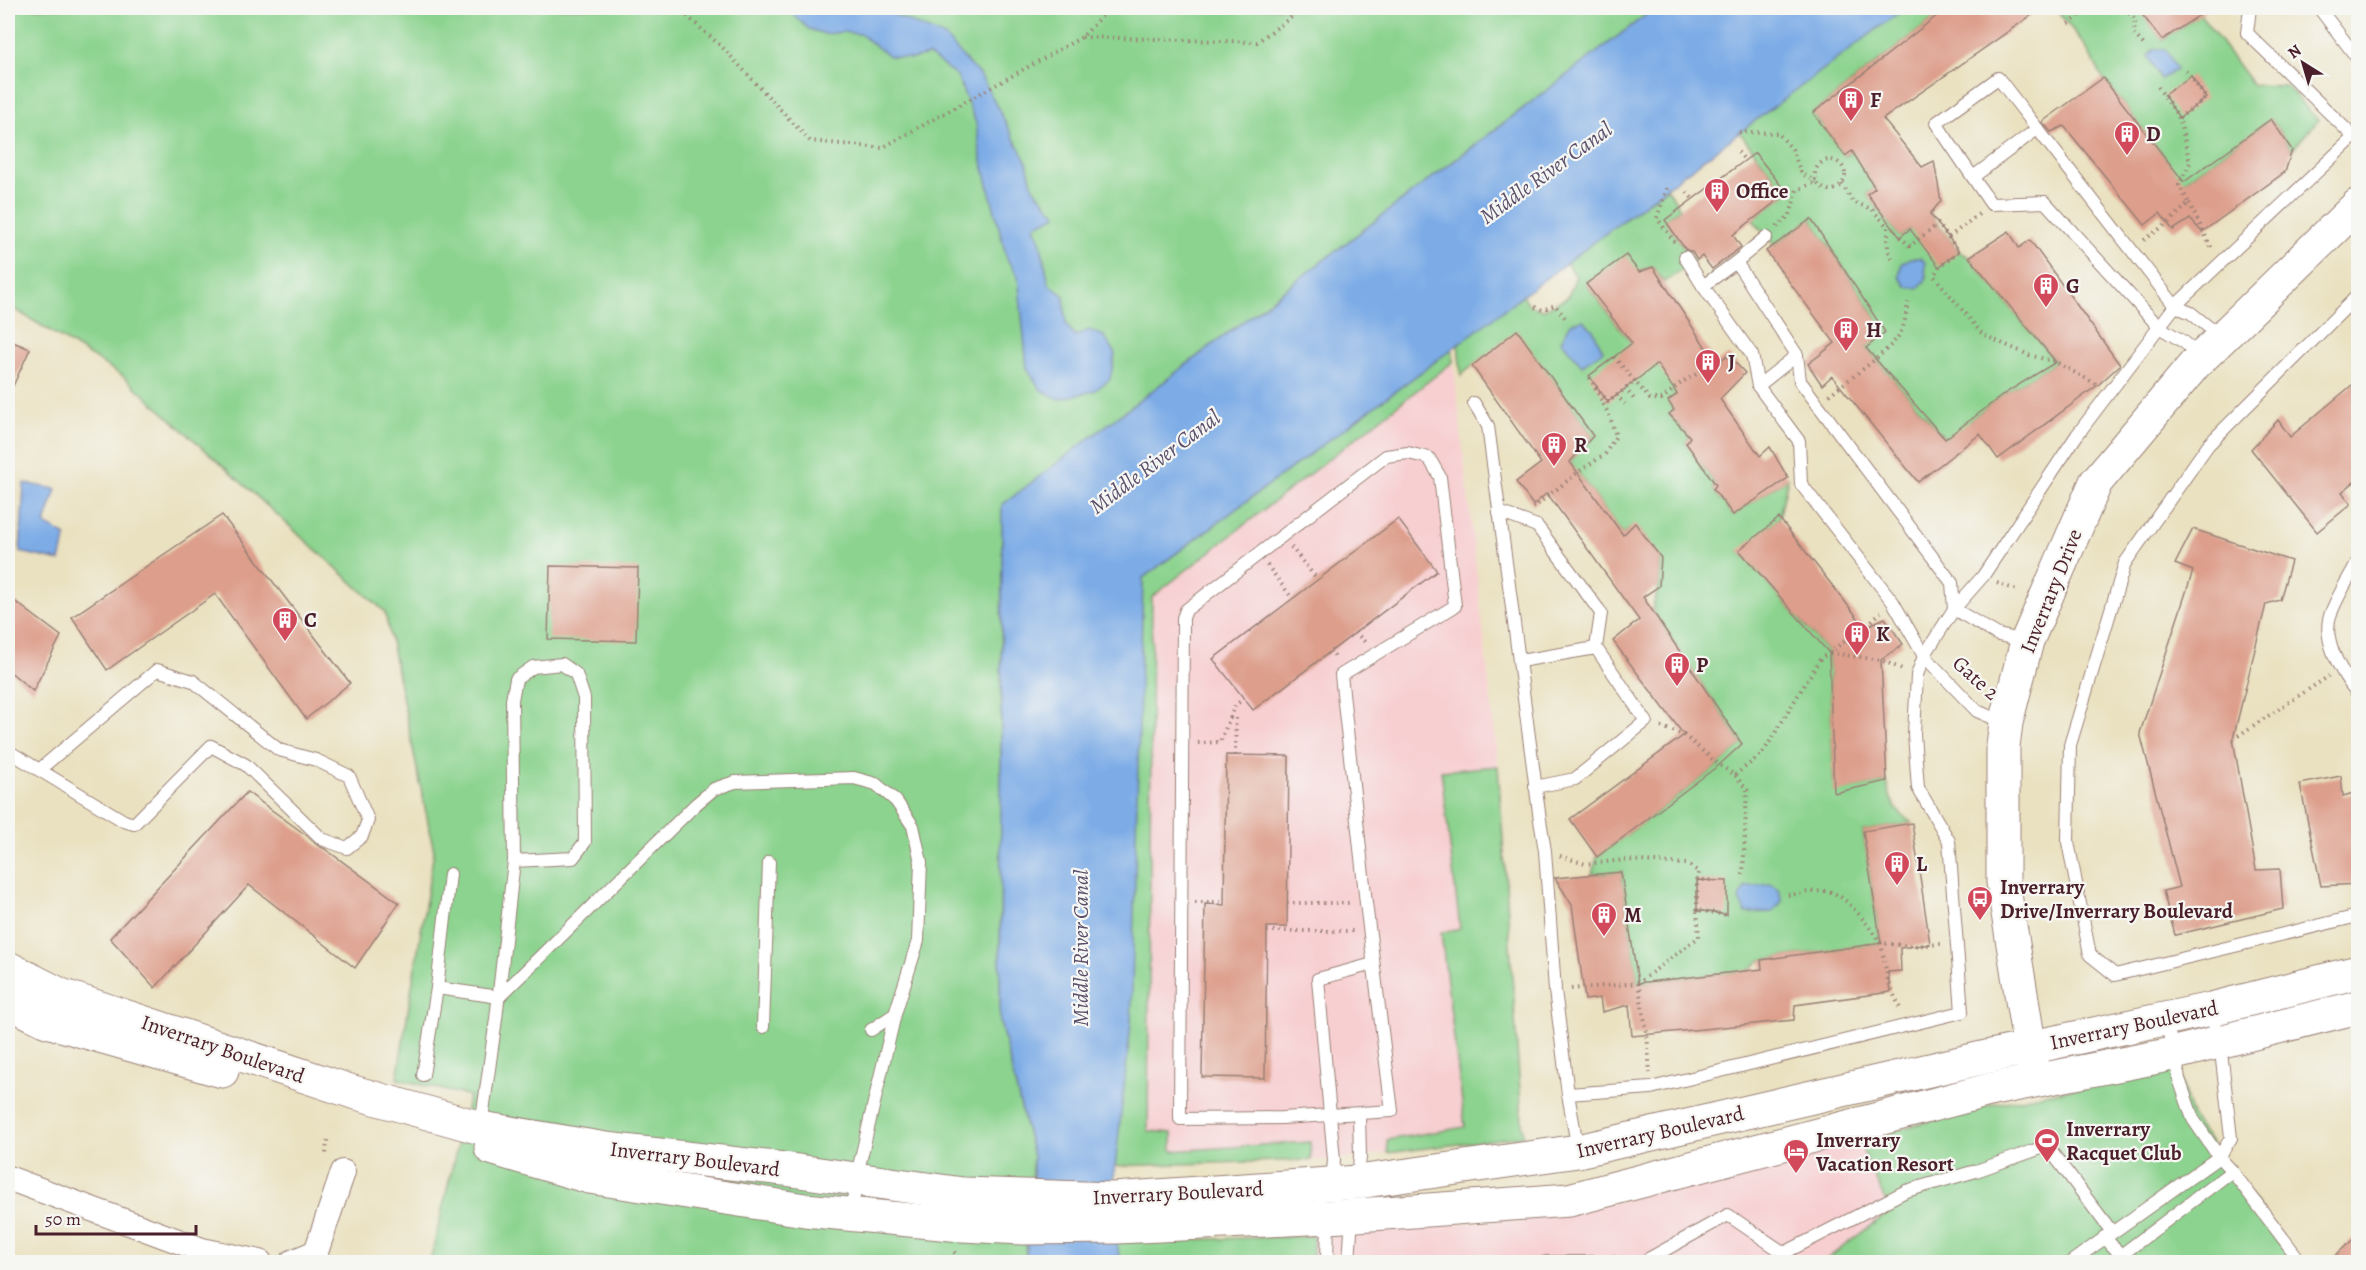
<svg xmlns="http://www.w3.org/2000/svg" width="2366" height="1270" font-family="Alegreya,serif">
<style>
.built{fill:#f7cfd1}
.green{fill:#8bd38e;stroke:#6a795c;stroke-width:1.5}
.water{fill:#7babe6;stroke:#626588;stroke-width:1.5}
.building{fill:#dd9e8b}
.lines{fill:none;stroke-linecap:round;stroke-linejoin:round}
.lane-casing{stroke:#9a8076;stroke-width:14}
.street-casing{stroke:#9a8076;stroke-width:26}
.secondary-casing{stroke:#9a8076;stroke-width:35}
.path{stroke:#9a8076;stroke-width:4;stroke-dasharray:1.5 4.5;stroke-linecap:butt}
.lane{stroke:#fff;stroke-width:12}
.street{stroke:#fff;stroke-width:24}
.secondary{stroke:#fff;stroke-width:33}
.labels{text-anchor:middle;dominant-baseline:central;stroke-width:4.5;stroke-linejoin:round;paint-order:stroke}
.poi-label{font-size:21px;font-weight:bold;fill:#4a1f2b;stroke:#f6f6f2;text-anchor:start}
.street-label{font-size:21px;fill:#4a1f2b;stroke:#f6f6f2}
.water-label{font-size:22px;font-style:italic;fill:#5b506c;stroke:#f6f6f2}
</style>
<rect width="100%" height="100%" fill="#f6f6f2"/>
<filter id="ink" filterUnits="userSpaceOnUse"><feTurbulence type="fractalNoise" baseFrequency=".0167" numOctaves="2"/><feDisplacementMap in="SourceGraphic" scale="12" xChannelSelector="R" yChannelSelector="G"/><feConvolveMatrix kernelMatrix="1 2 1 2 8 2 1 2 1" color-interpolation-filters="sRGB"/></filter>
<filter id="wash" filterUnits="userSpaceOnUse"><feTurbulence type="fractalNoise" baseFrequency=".008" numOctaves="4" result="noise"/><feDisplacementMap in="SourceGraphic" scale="24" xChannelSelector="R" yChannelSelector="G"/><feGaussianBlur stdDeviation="1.35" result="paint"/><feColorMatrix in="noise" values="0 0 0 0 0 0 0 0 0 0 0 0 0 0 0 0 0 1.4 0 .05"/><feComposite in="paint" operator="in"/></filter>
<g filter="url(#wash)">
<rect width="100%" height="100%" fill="#eae1c0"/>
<g class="built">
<path d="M1452 349 1498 766 1523 1136 1334 1160 1114 1166 1131 1024 1143 578Z"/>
<path d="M1858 1140 1890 1211 1823 1262H1313V1236L1568 1214Z"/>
</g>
<g class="green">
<path d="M8 8H1655L1002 505 1000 1022 1033 1156 1025 1262H430L469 1096 397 1079 434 851 385 612 123 376 8 305Z"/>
<path d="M1905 8H1947L1813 113 1845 156 1854 151 1875 188 1867 194 1900 237 1930 214 1959 251 1969 257 2056 362 2007 392 1969 421 1957 452 1866 348 1885 331 1811 219 1774 245 1753 220 1787 193 1739 132Z"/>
<path d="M2055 8H2137L2163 40 2200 14 2253 85 2286 86 2318 120 2292 150 2271 119 2179 185 2169 163 2103 78 2084 44Z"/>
<path d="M1667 188 1680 208 1665 220 1694 262 1664 282 1653 267 1586 284 1647 363 1658 365 1685 388 1668 401 1674 410 1669 414 1690 437 1686 443 1716 485 1713 489 1733 515 1788 478 1779 518 1740 551 1829 653 1834 792 1887 781C1889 801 1896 812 1912 823L1863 831 1881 943 1761 960 1748 971 1638 983 1621 872 1592 874 1597 857 1719 765 1742 744 1652 610 1659 586 1661 558 1635 524 1623 535 1570 462 1593 436 1517 331 1461 375 1458 344 1523 295 1529 305 1543 310 1568 297 1576 276 1566 263Z"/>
<path d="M1452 349 1453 362 1152 597 1148 1131 1172 1133V1151L1310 1142 1311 1160 1114 1166 1143 578Z"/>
<path d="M1498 766 1523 1136 1388 1153 1387 1140 1465 1127 1441 933 1460 929 1441 771Z"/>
<path d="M2177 1068 2193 1119 2300 1262H1823L1890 1211 1858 1140 1995 1104Z"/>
<path d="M1313 1236V1262H1112L1108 1242Z"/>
</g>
<g class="water">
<path d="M786 8H879L945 37 982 78 1027 163 1033 188 1057 215 1034 226 1040 240 1049 284 1064 296 1066 324 1075 336 1089 330 1104 336 1115 354 1110 379 1094 391 1059 399 1041 390 1027 368 1018 276 1007 259 981 157 976 123 957 76 929 55 911 59 889 56 860 34 843 32 825 34 809 29Z"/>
<path d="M1655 8H1905L1452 349 1143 578 1131 1024 1111 1204 1120 1262H1025L1033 1200V1156L1000 1022 1002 505Z"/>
<path d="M2165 49 2177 69 2161 79 2148 56 2153 50Z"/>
<path d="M1910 258H1921L1925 262 1926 280 1918 288 1907 287 1899 277 1902 263Z"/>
<path d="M1583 320 1593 330 1603 351 1582 365 1561 341 1571 323Z"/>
<path d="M24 483 56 489 45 524 66 536 60 561 20 552Z"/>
<path d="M1771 884 1779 890 1782 901 1773 912 1746 913 1739 900 1745 887Z"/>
</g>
<g id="blocks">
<g class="building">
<path d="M1947 8H2042L1883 119 1922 167 1934 161 1941 201 1930 214 1959 251 1939 267 1910 229 1900 237 1867 194 1875 188 1852 151 1845 156 1813 113Z"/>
<path d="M2137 8H2210L2162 40Z"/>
<path d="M2191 76 2206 98 2179 118 2164 95Z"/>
<path d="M2103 78 2184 182 2271 119 2292 150 2285 172 2202 232 2190 219 2173 230 2160 213 2145 225 2064 126 2051 132 2042 122Z"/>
<path d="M1755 153 1787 193 1733 235 1741 247 1712 269 1702 256 1697 260 1692 252 1685 249 1665 220Z"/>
<path d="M1811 219 1885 332 1866 348 1945 439 2007 392 2056 362 1969 257 2009 231 2019 248 2030 240 2120 365 2098 385 1998 459 1980 434 1918 482 1832 376 1822 385 1808 364 1835 343 1766 251Z"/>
<path d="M1626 255 1639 272 1653 267 1716 363 1728 355 1745 373 1720 399 1760 456 1770 447 1788 478 1733 515 1713 489 1716 485 1686 443 1690 437 1669 414 1674 410 1668 401 1677 394 1657 364 1608 402 1589 376 1632 343 1586 284Z"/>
<path d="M1517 330 1593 436 1570 462 1623 535 1635 523 1661 558 1659 586 1643 597 1742 744 1719 765 1597 857 1570 819 1684 735 1613 641 1639 620 1547 493 1533 505 1516 482 1541 463 1472 366Z"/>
<path d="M8 340 30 349 8 397Z"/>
<path d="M2358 380V479L2342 492 2351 504 2317 532 2251 449 2278 420 2290 437Z"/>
<path d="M222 515 350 683 306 719 215 594 107 670 72 617Z"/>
<path d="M1779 518 1865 627 1885 618 1903 644 1881 660 1887 781 1834 793 1829 653 1739 550Z"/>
<path d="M1398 519 1437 571 1253 710 1213 659Z"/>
<path d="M2193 529 2291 561 2280 600 2266 604 2233 739 2256 870 2280 869 2283 909 2175 935 2163 891 2180 887 2140 733 2193 571 2175 564Z"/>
<path d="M550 566 638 568 636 641 548 639Z"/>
<path d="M8 596 61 636 33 691 8 670Z"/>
<path d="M1226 755 1289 756 1287 927H1267L1265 1078 1202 1077 1205 904 1224 905Z"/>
<path d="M2341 776 2343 796 2358 792V884L2321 886 2300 784Z"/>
<path d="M247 792 306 835 317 845 325 849 399 903 355 968 249 885 155 988 110 938Z"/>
<path d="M1912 823 1930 944 1900 948 1901 971 1888 972 1890 992 1795 1005 1794 1020 1632 1036 1629 1005 1602 1012 1600 998 1585 1000 1572 905 1555 878 1621 872 1638 983 1762 969 1761 960 1881 943 1863 831Z"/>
<path d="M1697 880 1727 881V915L1697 910Z"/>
<path d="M2358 1235V1263H2327Z"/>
</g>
</g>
</g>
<g filter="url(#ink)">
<use href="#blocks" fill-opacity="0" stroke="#9a8076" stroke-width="1.5"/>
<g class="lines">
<defs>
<g id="lane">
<path d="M2250 8 2247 33 2354 137"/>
<path d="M2319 8 2358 59"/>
<path d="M1973 177 2037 129"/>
<path d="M1685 257 1703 286"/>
<path d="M1736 262 1766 237"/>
<path d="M2358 295 2208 445 2125 563 2070 745 2068 842 2090 955 2115 975 2358 916"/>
<path d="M2199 356 2184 342 2159 327 2045 202 1991 204 1936 123 1998 78 2175 306 2191 313 2221 337"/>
<path d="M1758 386 1797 355"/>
<path d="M1474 403 1488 426 1540 820 1545 851 1555 990 1568 1094 1651 1088 1962 1012 1949 841 1918 788 1914 734 1917 675 1924 656 1954 609 1983 576 2077 435 2175 306 2358 133"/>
<path d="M1408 453 1429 458 1440 477 1455 606 1341 675 1366 903 1392 1111 1282 1118 1180 1119 1183 618 1186 610 1386 456Z"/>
<path d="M1499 512 1537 526 1601 613 1596 648"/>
<path d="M2358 561C2349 578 2336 598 2330 616 2322 641 2343 676 2358 694"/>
<path d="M1520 661 1596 648 1646 721 1575 779 1535 787"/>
<path d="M2005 723 1977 711 1924 656 1893 602 1801 484 1799 441 1758 386 1752 355 1703 286 1736 262 1797 355 1800 381 1952 583 1954 609 1998 635 2026 641"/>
<path d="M8 751 124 821 134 824 211 746 246 765 322 839 347 848 362 836 368 820 349 776 316 760 279 750 193 681 157 670 39 770"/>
<path d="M437 988 499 997 696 804 714 789 735 782 854 778 876 784 896 801 913 826 921 862 918 941 895 1014 871 1030"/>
<path d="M2164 1019 2175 1053 2179 1079 2193 1119 2219 1157 2232 1171 2301 1262"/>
<path d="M763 1027 769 862"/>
<path d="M423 1075 437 988 450 874"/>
<path d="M1568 1094 1578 1150"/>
<path d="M481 1126 496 1019 514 861 512 700 516 679 533 667 562 664 576 674 584 698 585 842 573 858 514 861"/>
<path d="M1332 1181 1334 1160 1318 979 1373 964"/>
<path d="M1358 1181 1360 1156 1359 1115"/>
<path d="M852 1212 856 1179 895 1014"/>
<path d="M2104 1237 2121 1255"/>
<path d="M1327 1262 1328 1219"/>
<path d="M1349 1262 1352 1216"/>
<path d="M1546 1262H1613"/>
<path d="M1643 1262 1728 1215 1784 1253 1906 1191 1976 1171 2047 1146 2112 1232"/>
<path d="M2071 1262 2219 1157 2231 1138 2222 1060 2211 1009"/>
<path d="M2112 1262 2232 1171"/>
</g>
<g id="street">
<path d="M8 1178 202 1250 260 1262"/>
<path d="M292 1262 316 1252 343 1172"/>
</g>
<g id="secondary">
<path d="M8 968 61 995 353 1092 481 1128 606 1149 784 1169 963 1194 1113 1199 1358 1182 1578 1151 1986 1057 2211 1009 2358 972"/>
<path d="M8 1002 47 1021 222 1071"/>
<path d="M2033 1068 2003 882V746L2006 723 2027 641 2096 482 2195 364 2358 205"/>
<path d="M491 1148 589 1177 805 1210 962 1225 1023 1228 1117 1227 1329 1217 1569 1200 1993 1089 2163 1056 2358 1007"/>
</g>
</defs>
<use href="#lane" class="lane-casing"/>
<use href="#street" class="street-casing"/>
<use href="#secondary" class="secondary-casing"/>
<g class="path">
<path d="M678 8 722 47 810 141 882 148 1082 37 1110 8"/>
<path d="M2125 8 2135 19 2134 34 2144 45"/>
<path d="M2069 24 2089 8"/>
<path d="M1082 37 1257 42 1304 8"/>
<path d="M2179 118 2206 98 2186 71"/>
<path d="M1739 132 1778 133 1792 149 1801 173 1816 182"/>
<path d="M1738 152 1744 159"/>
<circle cx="1830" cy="175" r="15"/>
<path d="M1842 184 1853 202 1872 209 1888 227V250L1892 258"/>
<path d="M1667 188 1657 218 1676 244"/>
<path d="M1687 192 1692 198"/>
<path d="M2189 203 2212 249"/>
<path d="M1777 227 1790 215 1797 190 1816 182"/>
<path d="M1900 237 1910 246 1938 224 1959 251 1939 267 1934 276 1983 335 2029 355 2056 362 2096 384"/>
<path d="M1949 237 1979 214"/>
<path d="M2144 240 2168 223 2189 203 2179 185 2190 163 2179 118 2158 87"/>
<path d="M1535 307 1543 310 1555 305 1566 319"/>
<path d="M1614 357 1650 399H1662L1681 383 1733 353"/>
<path d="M1596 387 1608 402 1634 382"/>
<path d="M1625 388 1634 399"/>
<path d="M1616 395 1625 404"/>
<path d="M1829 395C1849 379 1882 357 1897 338 1905 328 1906 313 1908 302"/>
<path d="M1533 508 1577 473 1605 454 1616 436 1610 417 1589 376"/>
<path d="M1291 547 1317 579"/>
<path d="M1267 565 1292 598"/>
<path d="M1997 583 2019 591"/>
<path d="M1355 632 1365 642"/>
<path d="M1332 649 1336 660"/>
<path d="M1830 653 1881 660 1904 670"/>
<path d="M1230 718H1236L1235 755"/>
<path d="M1661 727 1684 735 1719 765 1735 775 1747 790 1743 875"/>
<path d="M2233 739 2329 676"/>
<path d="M1198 743 1220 742 1235 705 1244 699"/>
<path d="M1735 775 1763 753 1820 659 1865 627 1881 612"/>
<path d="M1560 856 1586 864 1625 860 1687 864 1699 872 1697 880"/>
<path d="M1788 895C1798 894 1822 889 1831 892 1849 898 1870 928 1881 943L1912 946 1941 944"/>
<path d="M1195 902H1224"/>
<path d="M1287 903H1350"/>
<path d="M1697 910V880H1713"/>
<path d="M1267 931H1354"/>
<path d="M1881 943 1888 981 1901 1011"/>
<path d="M1638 983 1647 1033 1650 1073"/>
<path d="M1571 989 1638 983 1699 937 1697 910 1727 915"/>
<path d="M327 1140 326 1154 328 1156"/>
<path d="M954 1252 963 1262"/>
<path d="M1161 1262 1163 1252"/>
</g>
<use href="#lane" class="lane"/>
<use href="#street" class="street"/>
<use href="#secondary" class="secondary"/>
</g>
</g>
<defs>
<symbol id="building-pin" viewBox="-11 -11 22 30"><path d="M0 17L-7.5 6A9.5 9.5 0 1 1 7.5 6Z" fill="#d1495b" stroke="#f6f6f2"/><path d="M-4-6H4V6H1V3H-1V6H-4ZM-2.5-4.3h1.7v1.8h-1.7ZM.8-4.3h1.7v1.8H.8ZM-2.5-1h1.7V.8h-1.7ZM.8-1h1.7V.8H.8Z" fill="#fff"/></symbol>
<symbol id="bus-pin" viewBox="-11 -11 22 30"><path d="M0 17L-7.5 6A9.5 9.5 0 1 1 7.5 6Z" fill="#d1495b" stroke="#f6f6f2"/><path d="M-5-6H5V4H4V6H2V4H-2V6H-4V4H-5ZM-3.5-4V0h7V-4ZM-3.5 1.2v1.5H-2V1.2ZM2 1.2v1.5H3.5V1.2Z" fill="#fff"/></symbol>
<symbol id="stadium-pin" viewBox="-11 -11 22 30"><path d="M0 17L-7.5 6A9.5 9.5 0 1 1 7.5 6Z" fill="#d1495b" stroke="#f6f6f2"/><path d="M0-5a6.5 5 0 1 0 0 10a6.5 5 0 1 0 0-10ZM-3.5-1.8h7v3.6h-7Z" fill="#fff"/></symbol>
<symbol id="hotel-pin" viewBox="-11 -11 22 30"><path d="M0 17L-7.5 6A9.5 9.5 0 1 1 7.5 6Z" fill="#d1495b" stroke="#f6f6f2"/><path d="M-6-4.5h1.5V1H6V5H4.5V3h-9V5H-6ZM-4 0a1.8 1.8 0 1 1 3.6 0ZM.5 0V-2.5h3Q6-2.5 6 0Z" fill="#fff"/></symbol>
</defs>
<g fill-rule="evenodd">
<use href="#building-pin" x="1836" y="85" width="30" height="40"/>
<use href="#building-pin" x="2112" y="119" width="30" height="40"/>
<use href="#building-pin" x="1702" y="176" width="30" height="40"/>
<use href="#building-pin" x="2031" y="271" width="30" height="40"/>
<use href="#building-pin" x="1831" y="315" width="30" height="40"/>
<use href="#building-pin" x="1693" y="347" width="30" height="40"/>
<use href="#building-pin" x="1539" y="430" width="30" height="40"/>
<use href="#building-pin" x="270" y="605" width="30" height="40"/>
<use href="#building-pin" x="1842" y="619" width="30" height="40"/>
<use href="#building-pin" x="1662" y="650" width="30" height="40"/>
<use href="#building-pin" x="1882" y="849" width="30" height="40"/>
<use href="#bus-pin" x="1965" y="884" width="30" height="40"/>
<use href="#building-pin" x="1589" y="900" width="30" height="40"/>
<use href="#stadium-pin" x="2032" y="1126" width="30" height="40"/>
<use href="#hotel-pin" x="1781" y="1137" width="30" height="40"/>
</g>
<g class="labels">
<g class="poi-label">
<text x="1870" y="100">F</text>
<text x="2146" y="134">D</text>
<text x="1736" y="191">Office</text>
<text x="2066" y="286">G</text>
<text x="1866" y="330">H</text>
<text x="1728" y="362">J</text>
<text x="1574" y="445">R</text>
<text x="304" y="620">C</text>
<text x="1876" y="634">K</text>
<text x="1696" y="665">P</text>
<text x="1916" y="864">L</text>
<text x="2000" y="887">Inverrary<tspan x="2000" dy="24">Drive/Inverrary Boulevard</tspan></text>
<text x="1624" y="915">M</text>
<text x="2066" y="1129">Inverrary<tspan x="2066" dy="24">Racquet Club</tspan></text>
<text x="1816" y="1140">Inverrary<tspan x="1816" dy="24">Vacation Resort</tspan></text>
</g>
<g class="street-label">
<text transform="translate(2051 591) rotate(-68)">Inverrary Drive</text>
<text transform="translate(1976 678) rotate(42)">Gate 2</text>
<text transform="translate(2134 1025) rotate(-12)">Inverrary Boulevard</text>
<text transform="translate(223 1049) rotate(19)">Inverrary Boulevard</text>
<text transform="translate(1660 1132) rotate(-13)">Inverrary Boulevard</text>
<text transform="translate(695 1159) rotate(7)">Inverrary Boulevard</text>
<text transform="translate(1178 1193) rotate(-3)">Inverrary Boulevard</text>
</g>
<g class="water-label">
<text transform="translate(1546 173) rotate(-36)">Middle River Canal</text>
<text transform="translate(1155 462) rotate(-37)">Middle River Canal</text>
<text transform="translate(1081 948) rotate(-90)">Middle River Canal</text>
</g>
</g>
<rect width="2366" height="1270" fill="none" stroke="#f6f6f2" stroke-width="30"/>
<g transform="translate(2303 63) rotate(323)" stroke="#f6f6f2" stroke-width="4.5" paint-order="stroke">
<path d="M0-4.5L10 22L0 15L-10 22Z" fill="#4a1f2b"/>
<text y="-9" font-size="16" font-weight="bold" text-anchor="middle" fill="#4a1f2b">N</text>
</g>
<path d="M36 1225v9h160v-9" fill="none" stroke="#4a1f2b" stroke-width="3"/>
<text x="45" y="1225" font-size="18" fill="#4a1f2b" stroke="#f6f6f2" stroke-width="4.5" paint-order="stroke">50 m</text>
</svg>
